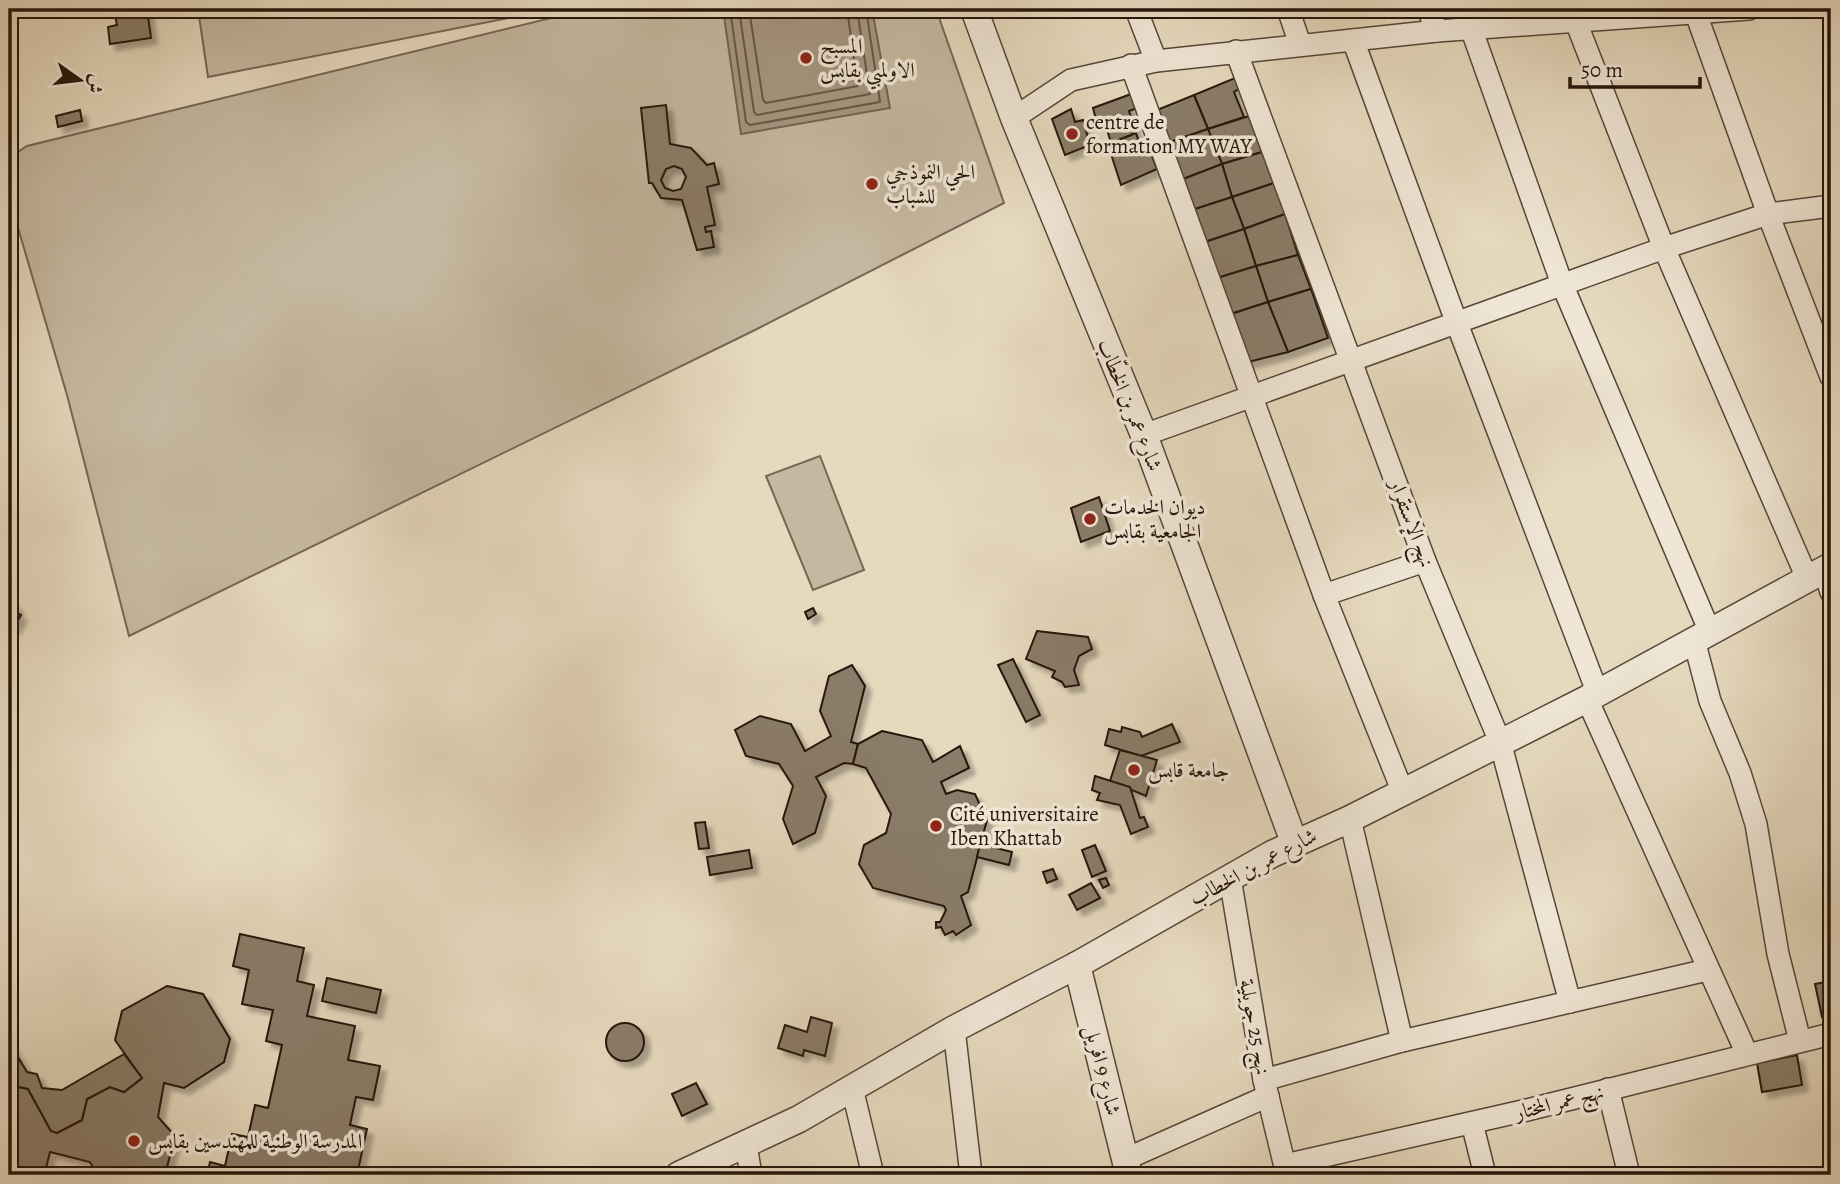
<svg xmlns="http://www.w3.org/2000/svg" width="1840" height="1184" font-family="Alegreya,Amiri,serif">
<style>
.green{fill:#c5b8a0;stroke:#766656;stroke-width:2}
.water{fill:#a59681;stroke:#726252;stroke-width:2}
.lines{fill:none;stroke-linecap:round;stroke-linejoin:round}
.shore{stroke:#665646;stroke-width:2}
.building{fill:#8a7b68;stroke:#26150b;stroke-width:2;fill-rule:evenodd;filter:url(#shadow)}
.minor-casing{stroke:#564638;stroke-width:24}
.tertiary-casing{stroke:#564638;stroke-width:29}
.minor{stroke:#efe6d5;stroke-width:21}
.tertiary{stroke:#efe6d5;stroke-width:26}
.poi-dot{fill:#8f2418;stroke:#efe6d5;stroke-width:2.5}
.labels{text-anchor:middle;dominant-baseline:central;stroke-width:7;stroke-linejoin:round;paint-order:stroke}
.poi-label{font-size:21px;fill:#26150b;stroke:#efe6d5;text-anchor:start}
.street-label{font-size:21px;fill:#26150b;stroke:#efe6d5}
</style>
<defs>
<filter id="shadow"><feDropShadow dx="6" dy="6" stdDeviation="2" flood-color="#0004"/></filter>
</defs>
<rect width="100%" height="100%" fill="#e6d9be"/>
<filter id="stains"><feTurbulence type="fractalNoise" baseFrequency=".00286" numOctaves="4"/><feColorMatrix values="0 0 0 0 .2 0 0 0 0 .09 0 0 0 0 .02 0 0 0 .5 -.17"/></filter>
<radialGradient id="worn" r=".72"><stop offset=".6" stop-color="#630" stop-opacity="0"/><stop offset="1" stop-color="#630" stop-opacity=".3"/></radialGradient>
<g class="green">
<path d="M198 9H555L208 77Z"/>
<path d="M588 9H936L1004 203 755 330 129 636 67 395 9 197V158L27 146Z"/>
<path d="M820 456 864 570 813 590 766 476Z"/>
</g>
<path class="water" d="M723 9H872L890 108 741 134Z"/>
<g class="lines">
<g class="shore">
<path d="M730 9 746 122 750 125 880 102 866 9"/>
<path d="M739 9 754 112 757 115 870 94 857 9"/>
<path d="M749 9 763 100 766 103 858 86 847 9"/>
</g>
</g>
<g class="building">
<path d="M128 9H147L151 38 110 44 108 27 117 25 114 11Z"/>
<path d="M1235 78 1239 89 1234 92 1244 117 1208 129 1194 95Z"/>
<path d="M1131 94 1137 108 1129 111 1136 133 1111 143 1105 123 1097 124 1093 108Z"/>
<path d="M1194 95 1208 129 1164 144 1152 112Z"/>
<path d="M666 105 670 144 691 148 707 165 714 163 719 184 707 187 715 225 705 227 706 232 711 231 714 247 697 250 682 200 661 198 652 183H649L641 108ZM674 166 682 169 686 177 681 189 673 191 665 188 661 180 666 169Z"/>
<path d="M1071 109 1075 122 1083 120 1090 145 1065 155 1052 119Z"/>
<path d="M80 110 82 121 58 127 56 116Z"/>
<path d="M1249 116 1262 152 1222 164 1208 129Z"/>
<path d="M1208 129 1222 164 1178 181 1164 144Z"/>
<path d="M1136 133 1144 156 1151 154 1157 169 1121 185 1110 151 1121 145 1119 140Z"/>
<path d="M1262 152 1274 183 1232 197 1222 164Z"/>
<path d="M1222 164 1232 197 1189 211 1178 181Z"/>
<path d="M1274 183 1285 214 1244 229 1232 197Z"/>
<path d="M1232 197 1244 229 1202 243 1189 211Z"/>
<path d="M1285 214 1298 255 1256 266 1244 229Z"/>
<path d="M1244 229 1256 266 1214 279 1202 243Z"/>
<path d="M1298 255 1311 289 1268 302 1256 266Z"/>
<path d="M1256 266 1268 302 1228 315 1214 279Z"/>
<path d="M1311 289 1328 338 1288 352 1268 302Z"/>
<path d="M1268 302 1288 352 1244 363 1228 315Z"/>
<path d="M1099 497 1110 531 1081 542 1071 508Z"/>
<path d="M9 602 18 607 15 612 21 615 14 628 9 626Z"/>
<path d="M813 608 816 614 808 619 805 612Z"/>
<path d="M1037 631 1088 637 1092 649 1079 656 1074 670 1079 685 1065 687 1062 682 1052 677 1055 671 1026 659Z"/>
<path d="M1013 659 1040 715 1026 722 998 665Z"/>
<path d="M852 665 865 686 851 742 858 744 853 764 844 763 816 777 826 796 815 833 793 844 783 819 793 786 779 764 746 756 735 730 760 716 791 724 805 751 831 736 820 711 829 676Z"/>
<path d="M1172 724 1180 742 1141 756 1105 745 1109 729 1121 732 1122 727 1140 732 1142 737Z"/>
<path d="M882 731 922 740 933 762 960 746 969 768 941 782 946 794 957 790 975 794 987 820 968 892 961 896 971 925 956 935 953 931 945 935 941 927 936 928V922H940L946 910 944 906 873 888 859 864 864 845 886 833 891 814 866 768 853 764 858 744Z"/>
<path d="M1120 750 1157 760 1146 796 1110 781Z"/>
<path d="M1095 776 1130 787 1140 818 1144 817 1148 827 1131 834 1120 805 1097 800 1100 793 1092 790Z"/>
<path d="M705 822 709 848 699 849 695 823Z"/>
<path d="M980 844 1012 852 1009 865 977 857Z"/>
<path d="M1095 845 1106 871 1092 877 1082 850Z"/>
<path d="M749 850 752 868 710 875 707 857Z"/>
<path d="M1053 869 1057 879 1047 883 1043 872Z"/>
<path d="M1106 878 1109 885 1103 888 1099 880Z"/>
<path d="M1091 883 1100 898 1077 910 1069 895Z"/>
<path d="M240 934 304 948 297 981 314 985 307 1016 355 1026 348 1060 380 1066 373 1100 356 1097 350 1125 367 1129 357 1175H207L210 1162 225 1166 232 1134 248 1137 255 1105 268 1108 282 1045 266 1041 273 1010 242 1004 249 970 233 966Z"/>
<path d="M327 978 381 990 376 1013 322 1001Z"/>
<path d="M1831 981V1015L1822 1017 1815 984Z"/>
<path d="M167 986 203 994 230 1039 224 1062 184 1088 164 1083 158 1117 175 1136 165 1175H98L90 1162 50 1152 45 1172 40 1175H9V1085L28 1089 51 1131 57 1133 82 1120 87 1099 110 1087 124 1092 142 1078 115 1040 122 1011Z"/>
<path d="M811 1017 832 1023 825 1056 804 1050 803 1056 778 1048 785 1025 807 1032Z"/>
<circle cx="625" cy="1042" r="19"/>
<path d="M9 1042 27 1072 37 1074 42 1088 62 1090 124 1054 142 1078 124 1092 110 1087 87 1099 82 1120 57 1133 51 1131 28 1089 9 1085Z"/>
<path d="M1797 1055 1802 1085 1762 1092 1757 1063Z"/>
<path d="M696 1083 707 1104 682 1116 672 1094Z"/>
</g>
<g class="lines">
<defs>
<g id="minor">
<path d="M1136 9 1156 61"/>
<path d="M1288 9 1300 44"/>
<path d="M1428 9 1437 31"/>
<path d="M1571 9 1664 248 1807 578"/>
<path d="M1695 11 1768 214 1831 377"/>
<path d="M1471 28 1562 284 1710 632"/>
<path d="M1353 40 1456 321 1598 694"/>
<path d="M1236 51 1425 561 1500 742 1570 1002"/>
<path d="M1131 65 1324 595 1402 790"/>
<path d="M1014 118 1071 80 1156 61 1437 31 1749 9"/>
<path d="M1144 435 1664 248 1768 214 1831 206"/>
<path d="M1824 570 1831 592"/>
<path d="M1324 595 1425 561"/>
<path d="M1694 640 1710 701 1740 773 1756 824 1778 954 1800 1041"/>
<path d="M1587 699 1747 1054"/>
<path d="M1350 819 1402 1041"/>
<path d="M1230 878 1264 1080 1287 1175"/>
<path d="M954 1029 971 1175"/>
<path d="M1264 1080 1402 1041 1707 970"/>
<path d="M852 1088 873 1175"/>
<path d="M1608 1089 1629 1175"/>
<path d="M1472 1123 1485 1175"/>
<path d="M746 1145 751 1175"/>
<path d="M1126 1159 1268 1096"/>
<path d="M1285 1165 1527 1110 1831 1034"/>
</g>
<g id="tertiary">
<path d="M974 9 1014 118 1144 435 1294 842"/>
<path d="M1077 965 1129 1175"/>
<path d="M679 1175 799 1119 954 1029 1077 965 1272 854 1350 819 1587 699 1831 566"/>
</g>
</defs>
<use href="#minor" class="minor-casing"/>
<use href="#tertiary" class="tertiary-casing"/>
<use href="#minor" class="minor"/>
<use href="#tertiary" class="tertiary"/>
</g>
<g class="poi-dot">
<circle cx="806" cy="58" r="7"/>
<circle cx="1072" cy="134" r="7"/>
<circle cx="872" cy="184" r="7"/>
<circle cx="1090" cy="519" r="7"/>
<circle cx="1134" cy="770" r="7"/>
<circle cx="936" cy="826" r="7"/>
<circle cx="134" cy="1141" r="7"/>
</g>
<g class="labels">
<g class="poi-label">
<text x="820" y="46">المسبح<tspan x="820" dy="24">الاولمبي بقابس</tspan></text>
<text x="1086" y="122">centre de<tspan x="1086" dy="24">formation MY WAY</tspan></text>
<text x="886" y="172">الحي النموذجي<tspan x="886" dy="24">للشباب</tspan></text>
<text x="1104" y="507">ديوان الخدمات<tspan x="1104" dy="24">الجامعية بقابس</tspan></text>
<text x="1148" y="770">جامعة قابس</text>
<text x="950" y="814">Cité universitaire<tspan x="950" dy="24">Iben Khattab</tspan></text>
<text x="148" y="1141">المدرسة الوطنية للمهندسين بقابس</text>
</g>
<g class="street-label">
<text transform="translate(1130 405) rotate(68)">شارع عمر بن الخطّاب</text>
<text transform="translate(1412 523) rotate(70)">نهج الإستقرار</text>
<text transform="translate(1253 867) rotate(-28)">شارع عمر بن الخطاب</text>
<text transform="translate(1255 1027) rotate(80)">نهج 25 جويلية</text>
<text transform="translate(1103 1070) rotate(76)">شارع 9 افريل</text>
<text transform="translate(1559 1102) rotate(-14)">نهج عمر المختار</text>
</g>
</g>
<rect width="1840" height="1184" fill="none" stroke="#e6d9be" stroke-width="35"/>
<rect x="10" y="10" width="1819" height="1163" fill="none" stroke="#26150b" stroke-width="3.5"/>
<rect x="18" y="18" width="1805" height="1149" fill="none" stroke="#26150b" stroke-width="2"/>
<g transform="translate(80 80) rotate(104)" stroke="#efe6d5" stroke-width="5" paint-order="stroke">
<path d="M0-5L12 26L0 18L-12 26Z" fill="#26150b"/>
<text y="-10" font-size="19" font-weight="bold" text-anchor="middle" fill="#26150b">ش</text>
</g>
<path d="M1570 77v10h130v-10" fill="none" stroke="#26150b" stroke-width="3.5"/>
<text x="1581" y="77" font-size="21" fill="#26150b" stroke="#efe6d5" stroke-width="5" paint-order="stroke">50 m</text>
<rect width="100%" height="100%" filter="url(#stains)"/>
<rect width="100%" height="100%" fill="url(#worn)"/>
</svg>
